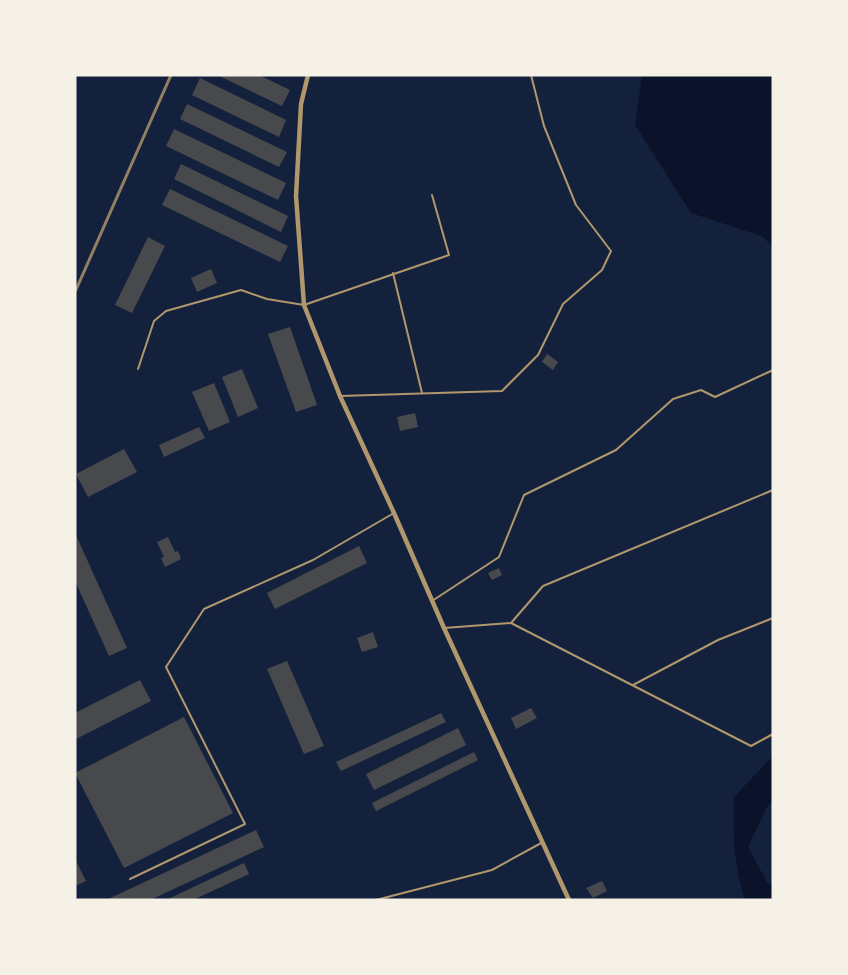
<svg xmlns="http://www.w3.org/2000/svg" width="848" height="975" font-family="'DM Sans',sans-serif">
<style>
.water{fill:#0b132b}
.building{fill:#48494c}
.lines{fill:none;stroke-linecap:round;stroke-linejoin:round}
.service{stroke:#b1986c;stroke-width:2}
.minor{stroke:#b1986c;stroke-width:4.5}
.rail{stroke:#918062;stroke-width:3}
</style>
<rect width="100%" height="100%" fill="#14213d"/>
<g class="water">
<path d="M642 75H773V249L764 237 691 213 635 125Z"/>
<path d="M773 756V801L767 807 748 847 767 882 773 885V900H745C733 863 733 835 734 797Z"/>
</g>
<g class="building">
<path d="M217 75H259L290 90 282 106Z"/>
<path d="M200 78 286 120 279 137 192 95Z"/>
<path d="M187 104 287 152 279 167 180 119Z"/>
<path d="M174 129 286 183 278 200 166 146Z"/>
<path d="M181 164 288 216 281 232 174 179Z"/>
<path d="M170 189 288 246 280 262 162 205Z"/>
<path d="M148 237 165 246 132 313 115 305Z"/>
<path d="M211 269 217 283 197 292 191 278Z"/>
<path d="M290 327 317 405 296 412 268 334Z"/>
<path d="M547 354 558 362 553 370 542 362Z"/>
<path d="M242 369 258 408 238 417 222 377Z"/>
<path d="M214 383 230 422 209 431 192 392Z"/>
<path d="M415 413 418 427 400 431 397 417Z"/>
<path d="M199 427 205 438 164 457 159 445Z"/>
<path d="M124 449 137 472 88 497 76 474Z"/>
<path d="M75 533 127 648 109 656 75 581Z"/>
<path d="M168 537 175 552 178 551 181 559 165 567 161 558 164 557 157 542Z"/>
<path d="M359 546 367 563 275 609 267 593Z"/>
<path d="M499 568 502 575 492 580 488 573Z"/>
<path d="M373 632 378 647 362 652 357 638Z"/>
<path d="M287 661 324 746 304 754 267 669Z"/>
<path d="M140 680 151 701 76 739 75 713Z"/>
<path d="M531 708 537 718 516 729 511 718Z"/>
<path d="M441 713 446 722 341 771 336 762Z"/>
<path d="M184 717 233 813 124 868 75 773Z"/>
<path d="M458 728 466 745 374 790 366 774Z"/>
<path d="M474 752 478 760 376 811 372 803Z"/>
<path d="M256 830 264 847 150 900H106Z"/>
<path d="M75 859 86 881 75 886Z"/>
<path d="M244 863 249 874 193 900H166Z"/>
<path d="M602 881 607 891 593 898 586 888Z"/>
</g>
<g class="lines">
<g class="service">
<path d="M393 273 422 393"/>
<path d="M138 369 154 321 166 311 241 290 267 299 304 305 449 255 432 195"/>
<path d="M340 396 502 391 538 355 563 304 602 270 611 251 576 205 544 126 531 75"/>
<path d="M432 601 499 557 524 495 616 450 673 399 701 390 715 397 773 370"/>
<path d="M511 623 751 746 773 734"/>
<path d="M444 628 511 623 543 586 773 490"/>
<path d="M633 685 718 640 773 618"/>
<path d="M130 879 245 824 166 667 204 609 313 560 394 513"/>
<path d="M376 900 492 870 543 842"/>
</g>
<path class="minor" d="M308 75 301 104 296 196 304 305 340 396 394 513 444 628 569 900"/>
<path class="rail" d="M75 292 171 75"/>
</g>
<rect width="848" height="975" fill="none" stroke="#f6f1e7" stroke-width="153"/>
</svg>
